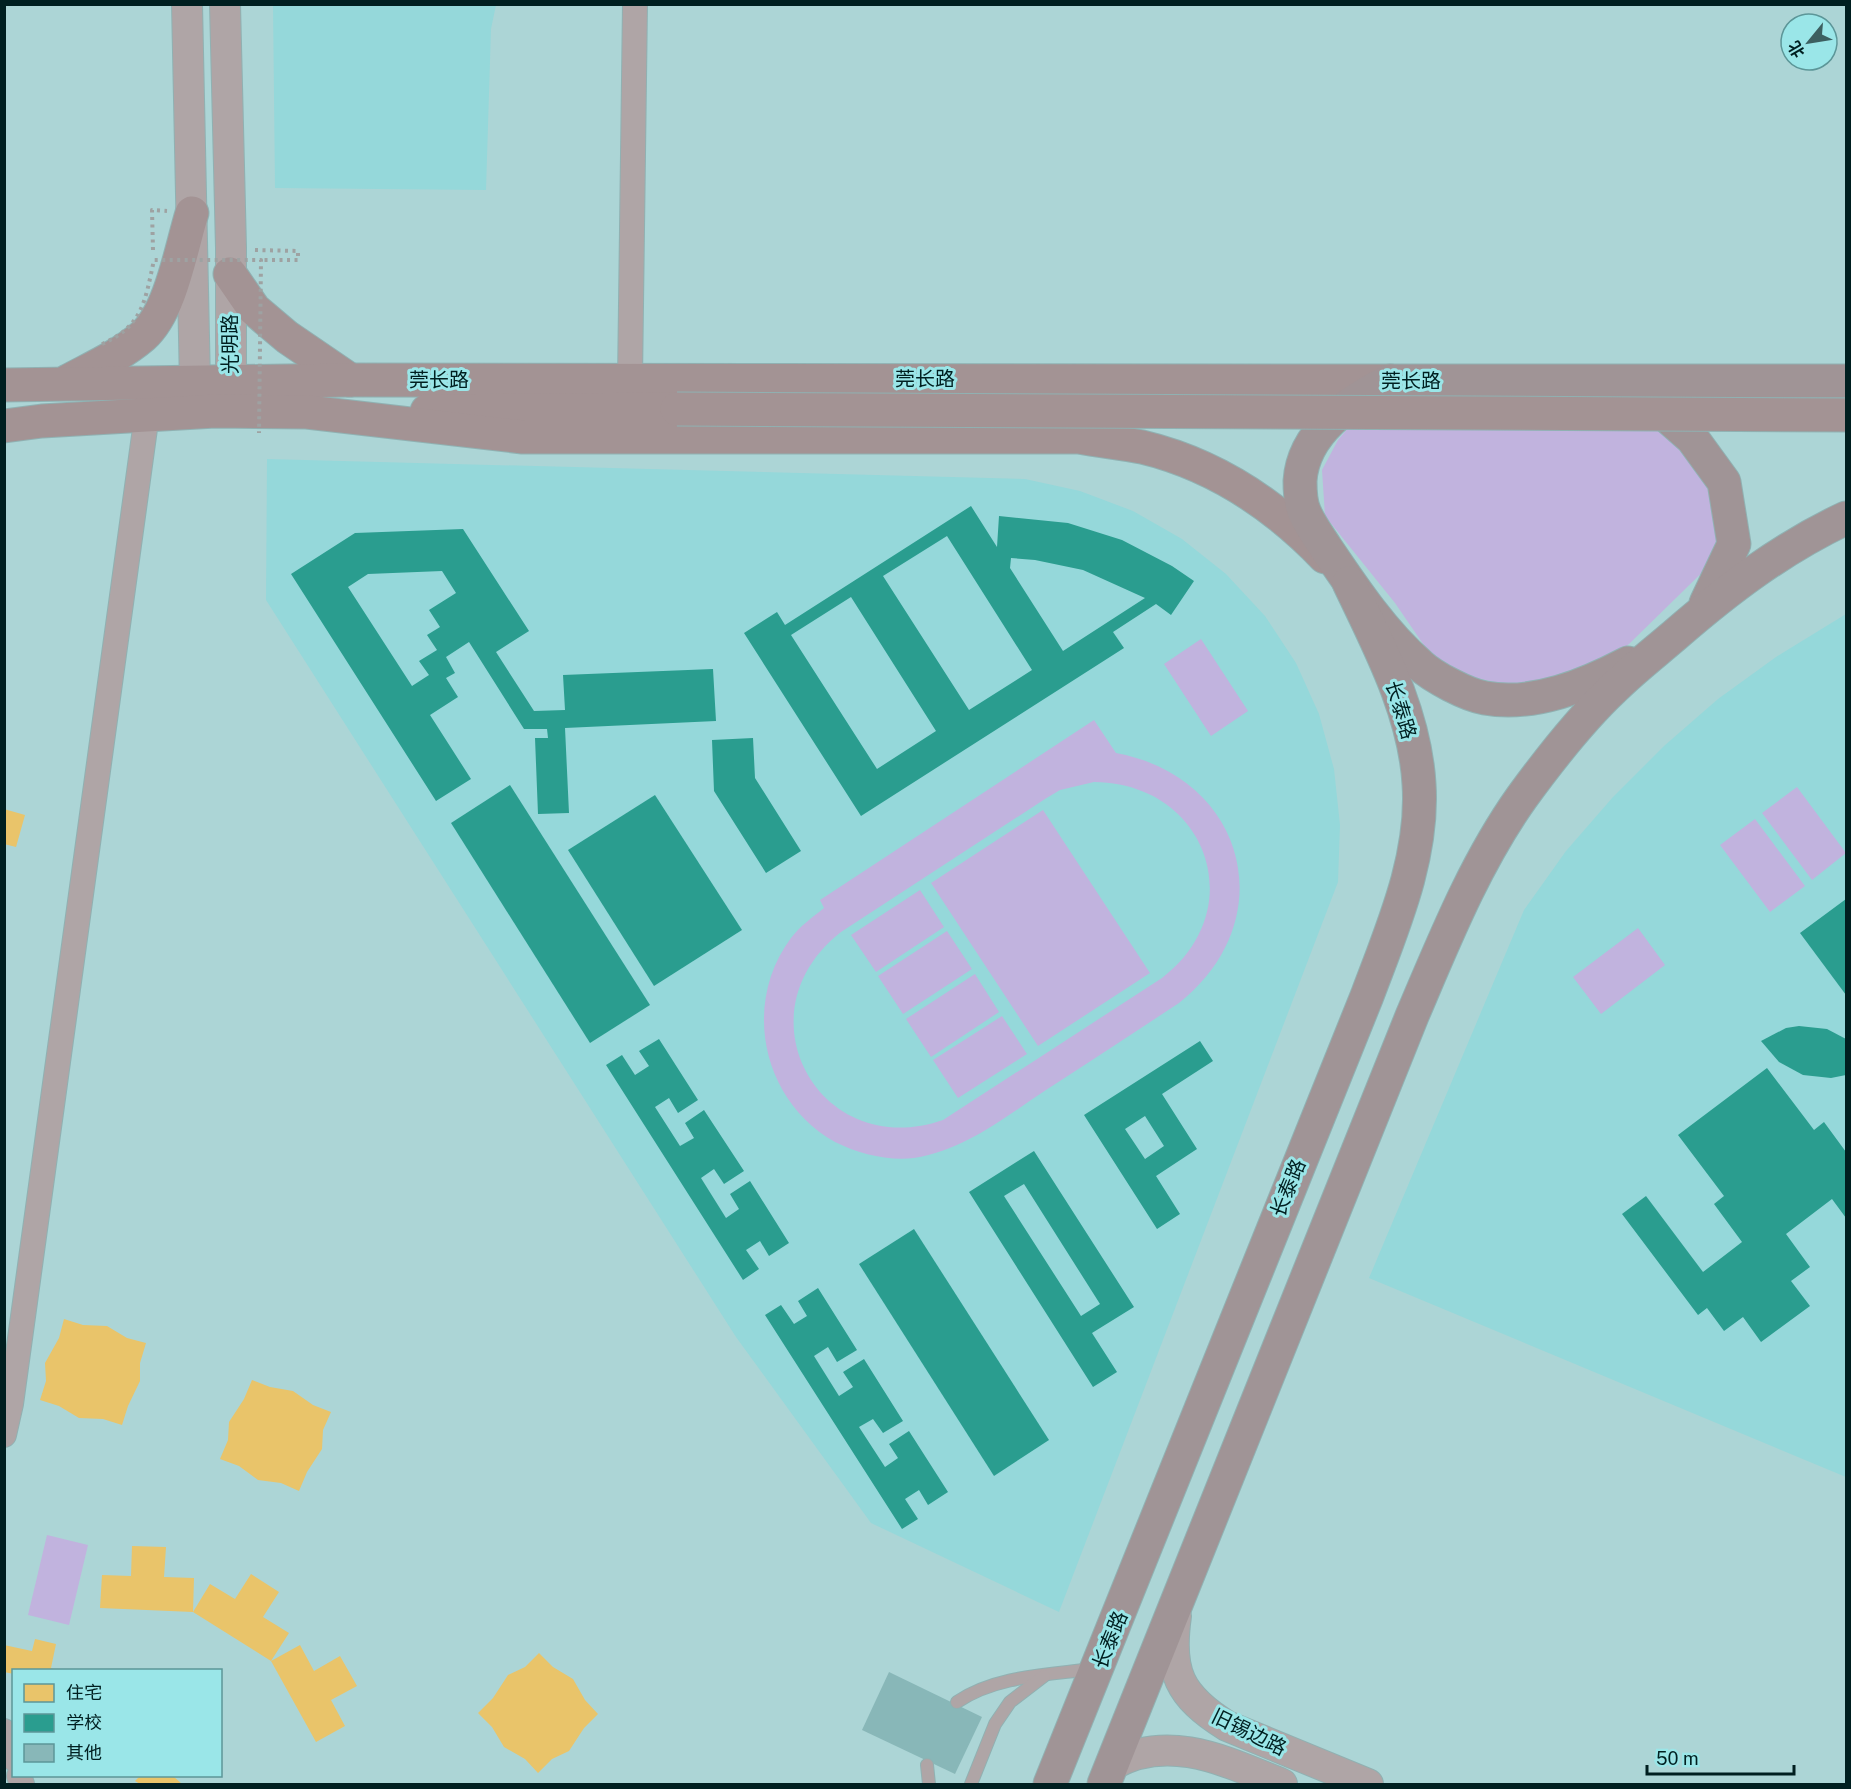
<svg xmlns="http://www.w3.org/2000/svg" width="1851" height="1789" font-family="'Public Sans','Noto Sans SC',sans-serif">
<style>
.built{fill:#95d8da}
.green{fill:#c1b3de;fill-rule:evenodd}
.homes{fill:#e9c46a}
.schools{fill:#2a9d8f;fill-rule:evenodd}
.building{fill:#88b7b8}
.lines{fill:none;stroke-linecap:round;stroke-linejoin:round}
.service-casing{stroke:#90b1b2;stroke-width:14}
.minor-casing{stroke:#90b1b2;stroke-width:26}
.tertiary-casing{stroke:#90b1b2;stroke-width:32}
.primary-casing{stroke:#90b1b2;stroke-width:35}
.trunk-casing{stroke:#90b1b2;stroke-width:35}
.path{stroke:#9ea2a2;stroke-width:4;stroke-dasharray:3 4.5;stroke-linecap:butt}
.service{stroke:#afa5a6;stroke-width:12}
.minor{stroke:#afa5a6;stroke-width:24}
.tertiary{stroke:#afa5a6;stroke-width:30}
.primary{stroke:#a39394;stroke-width:33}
.trunk{stroke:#a09496;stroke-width:33}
.primary-bridge-casing{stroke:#90b1b2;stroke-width:35;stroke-linecap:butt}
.path-bridge{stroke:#9ea2a2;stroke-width:4;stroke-dasharray:3 4.5;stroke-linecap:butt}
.primary-bridge{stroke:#a39394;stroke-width:33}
.labels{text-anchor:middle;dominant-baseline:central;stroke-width:6;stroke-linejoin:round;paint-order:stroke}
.street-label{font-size:20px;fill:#001f20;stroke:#9ae6e8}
</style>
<rect width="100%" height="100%" fill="#acd5d6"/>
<g class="built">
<path d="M273 5H496L491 29 486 190 275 188Z"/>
<path d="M267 459 1025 479 1080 491 1133 511 1182 539 1226 574 1265 616 1296 663 1319 714 1334 769 1340 825 1338 882 1059 1612 871 1523 736 1337 266 600Z"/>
<path d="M1846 614V1477L1369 1278 1524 910 1566 851 1613 797 1664 746 1718 699 1776 657Z"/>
</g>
<g class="green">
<path d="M1634 400 1703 473 1720 516 1722 553 1629 644 1587 674 1527 690 1469 676 1432 657 1395 603 1325 516 1322 470 1338 440 1369 403Z"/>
<path d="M1201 639 1248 711 1211 736 1164 664Z"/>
<path d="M1094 720 1116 753C1246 777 1284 920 1179 1003 1135 1032 1091 1061 1046 1090 1005 1117 965 1150 914 1158 888 1161 859 1154 835 1142 763 1102 741 1005 791 938 800 926 813 917 824 908L820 900ZM1094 782C1207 783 1252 909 1162 978L943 1120C819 1163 737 1013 841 932L1045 799 1060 790Z"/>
<path d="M1797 787 1846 853 1812 880 1762 813Z"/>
<path d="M1043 810 1150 973 1038 1046 931 883Z"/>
<path d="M1755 819 1805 886 1770 912 1720 845Z"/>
<path d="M920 890 944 927 876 972 851 935Z"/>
<path d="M1638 928 1665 965 1601 1014 1573 977Z"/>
<path d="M947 931 972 969 903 1014 878 976Z"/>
<path d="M975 974 999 1012 931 1057 906 1019Z"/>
<path d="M1002 1016 1027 1054 958 1098 933 1060Z"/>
<path d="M47 1535 88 1545 69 1625 28 1615Z"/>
</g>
<g class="homes">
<path d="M4 809 25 815 16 847 4 844Z"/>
<path d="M64 1319 83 1325 107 1326 127 1338 146 1343 140 1363V1381L128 1406 122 1425 103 1419 79 1418 59 1406 40 1400 46 1381 45 1363 59 1338Z"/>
<path d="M252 1380 270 1387 293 1391 313 1405 331 1412 323 1430 322 1449 307 1472 299 1491 281 1483 258 1480 239 1466 220 1459 228 1440 229 1422 244 1399Z"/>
<path d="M132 1546 166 1547 164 1577 194 1578 193 1612 100 1608 102 1575 131 1576Z"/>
<path d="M251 1574 279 1592 263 1617 289 1633 271 1661 300 1645 314 1671 340 1656 357 1686 331 1700 345 1726 316 1742 271 1661 193 1612 210 1584 235 1599Z"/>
<path d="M35 1639 56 1644 51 1668 56 1670H14V1674L4 1672V1645L32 1651Z"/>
<path d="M539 1653 553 1667 573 1679 585 1700 598 1714 584 1728 569 1751 552 1759 538 1773 525 1759 504 1747 492 1727 478 1713 493 1698 508 1675 525 1667Z"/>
<path d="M140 1776H173L182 1784H140L135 1781Z"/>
</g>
<g class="schools">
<path d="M971 506 997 547 999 516 1068 523 1122 540 1172 566 1194 581 1171 615 1156 604 1113 632 1124 648 861 816 744 633 777 612 785 625ZM947 536 1032 670 969 710 883 576ZM1011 558 1035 560 1083 570 1145 598 1063 651 1010 568ZM851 597 936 731 877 769 791 635Z"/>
<path d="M463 529 529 631 496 652 534 711 565 710 563 675 713 669 716 721 565 728 569 813 538 814 535 738H548L547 729H524L469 642 446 657 455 673 446 678 458 697 430 715 471 779 436 801 291 574 355 533ZM442 571 456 593 429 610 440 627 427 635 437 650 419 661 429 675 412 686 348 587 368 574Z"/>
<path d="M753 738 755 778 801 851 766 873 714 791 712 740Z"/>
<path d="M510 785 650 1005 590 1043 451 823Z"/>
<path d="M655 795 742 930 654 986 568 850Z"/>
<path d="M1846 899V995L1800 933Z"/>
<path d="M1799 1026 1827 1029 1846 1039V1075L1831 1078 1803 1075 1779 1062 1761 1041 1786 1028Z"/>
<path d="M659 1039 698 1100 678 1113 669 1098 655 1107 680 1146 694 1138 685 1123 704 1110 744 1171 724 1184 714 1169 701 1178 726 1218 739 1209 730 1194 750 1181 789 1243 769 1256 760 1241 746 1250 759 1269 743 1280 606 1065 622 1055 635 1075 649 1066 639 1051Z"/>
<path d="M1200 1041 1213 1061 1162 1094 1197 1149 1156 1176 1180 1214 1157 1229 1084 1115ZM1145 1116 1164 1146 1145 1159 1125 1129Z"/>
<path d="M1767 1068 1814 1130 1824 1122 1846 1152V1218L1832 1199 1786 1234 1810 1267 1791 1281 1810 1306 1761 1342 1743 1317 1724 1331 1707 1308 1698 1315 1622 1214 1646 1196 1703 1272 1742 1242 1714 1204 1724 1196 1678 1135Z"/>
<path d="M1034 1151 1134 1307 1092 1333 1117 1372 1093 1387 969 1192ZM1024 1184 1100 1304 1081 1316 1004 1196Z"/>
<path d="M914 1229 1049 1440 994 1476 859 1264Z"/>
<path d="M818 1288 857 1350 837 1362 828 1347 814 1356 839 1396 853 1387 843 1372 864 1359 903 1421 883 1433 873 1419 859 1427 885 1467 898 1458 889 1444 909 1431 948 1492 928 1505 919 1490 905 1499 918 1519 902 1529 765 1315 781 1305 794 1324 807 1316 798 1301Z"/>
</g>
<path class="building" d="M889 1672 982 1717 955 1774 862 1730Z"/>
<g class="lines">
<defs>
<g id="service">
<path d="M957 1702C995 1676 1047 1675 1092 1669"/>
<path d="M927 1765 929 1784"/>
<path d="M971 1784 995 1724 1010 1702 1044 1676"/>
</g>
<g id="minor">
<path d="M630 380 635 4"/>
<path d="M4 1435 11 1404 147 414"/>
<path d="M4 1731 14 1759"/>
<path d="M19 1776 22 1784"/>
</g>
<g id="tertiary">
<path d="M187 4 195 384 215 411 231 383V248L225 4"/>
<path d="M1176 1616C1168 1672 1179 1696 1227 1726L1368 1784"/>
<path d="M1112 1765C1169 1732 1227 1762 1282 1784"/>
</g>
<g id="primary">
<path d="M230 274 254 309 287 337 350 380"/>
<path d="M68 381C94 367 121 355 143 336 171 311 181 249 192 213"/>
<path d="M4 385 350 380 1390 381"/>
<path d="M427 411 677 409"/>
<path d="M4 426 42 421 215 411 307 412 523 437H1079C1100 441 1122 443 1142 447 1213 464 1275 505 1325 557"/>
</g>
<g id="trunk">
<path d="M1650 401 1692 438 1724 482 1734 544 1706 603"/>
<path d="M1628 663C1586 685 1534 707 1485 698 1467 695 1433 677 1420 665 1383 633 1353 588 1326 548 1319 537 1310 525 1305 513 1301 505 1300 490 1300 481 1303 432 1350 401 1390 381H1846"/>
<path d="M1050 1784 1367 996C1392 929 1424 857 1419 784 1415 713 1379 646 1349 583"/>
<path d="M1104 1784 1412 1016C1444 941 1475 863 1522 797 1549 760 1580 720 1613 689 1632 670 1654 653 1675 635 1728 589 1782 548 1846 518"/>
</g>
</defs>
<use href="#service" class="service-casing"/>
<use href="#minor" class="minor-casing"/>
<use href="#tertiary" class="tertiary-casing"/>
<use href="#primary" class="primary-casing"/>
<use href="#trunk" class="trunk-casing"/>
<g class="path">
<path d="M153 250 152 210 167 211"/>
<path d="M255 250 298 251V260H261"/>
</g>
<use href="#service" class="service"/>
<use href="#minor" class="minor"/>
<use href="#tertiary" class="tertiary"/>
<use href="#primary" class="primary"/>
<use href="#trunk" class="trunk"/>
<defs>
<path id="primary-bridge" d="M677 409 1846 415"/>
</defs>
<use href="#primary-bridge" class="primary-bridge-casing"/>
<path class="path-bridge" d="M102 344C143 326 145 301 154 260H261L259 433"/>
<use href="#primary-bridge" class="primary-bridge"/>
</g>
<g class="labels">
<g class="street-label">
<text transform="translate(230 344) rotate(-90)">光明路</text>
<text x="925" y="379">莞长路</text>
<text x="439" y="380">莞长路</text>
<text x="1411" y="381">莞长路</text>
<text transform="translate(1401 710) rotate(73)">长泰路</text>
<text transform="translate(1288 1188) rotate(-68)">长泰路</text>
<text transform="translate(1110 1640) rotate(-68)">长泰路</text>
<text transform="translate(1249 1732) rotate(26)">旧锡边路</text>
</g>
</g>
<rect width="1851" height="1789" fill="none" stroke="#001f20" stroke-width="12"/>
<rect x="12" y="1669" width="210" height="108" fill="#9ae6e8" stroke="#5c9698" stroke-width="1.5"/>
<rect x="24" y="1684" width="30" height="18" fill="#e9c46a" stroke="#5c9698" stroke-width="1.5"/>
<text x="66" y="1699" font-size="18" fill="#001f20">住宅</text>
<rect x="24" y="1714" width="30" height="18" fill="#2a9d8f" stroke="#5c9698" stroke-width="1.5"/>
<text x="66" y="1729" font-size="18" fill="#001f20">学校</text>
<rect x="24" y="1744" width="30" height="18" fill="#88b7b8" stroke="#5c9698" stroke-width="1.5"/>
<text x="66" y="1759" font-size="18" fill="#001f20">其他</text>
<g transform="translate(1809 42) rotate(240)"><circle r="28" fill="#9ae6e8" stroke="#5c9698" stroke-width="1.5"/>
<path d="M0-4.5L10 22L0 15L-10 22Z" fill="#3c5f60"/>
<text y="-9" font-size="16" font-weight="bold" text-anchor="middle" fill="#001f20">北</text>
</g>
<path d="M1647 1765v9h147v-9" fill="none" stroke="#001f20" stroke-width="3"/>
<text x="1656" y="1765" font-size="18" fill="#001f20" stroke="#9ae6e8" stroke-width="4.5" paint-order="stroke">50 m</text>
</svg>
